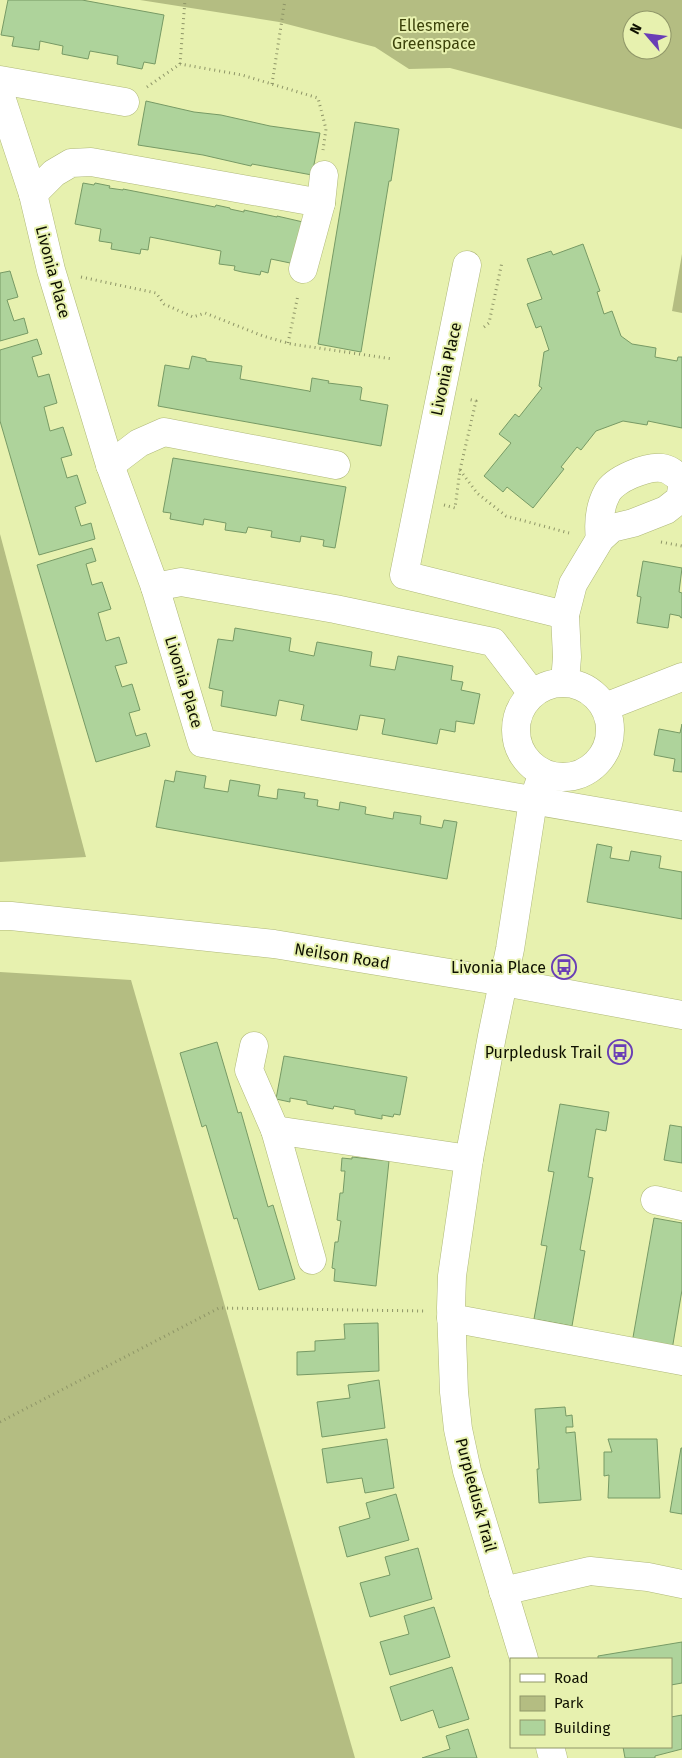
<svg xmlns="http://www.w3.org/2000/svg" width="682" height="1758" font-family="'Fira Sans',sans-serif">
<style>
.green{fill:#b4bd82;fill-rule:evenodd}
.building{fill:#aed39b;stroke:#779a65}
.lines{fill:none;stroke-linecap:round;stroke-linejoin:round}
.minor-casing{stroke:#afb879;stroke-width:29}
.major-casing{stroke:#afb879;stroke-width:29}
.path{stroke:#8e9567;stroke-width:3;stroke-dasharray:1 4;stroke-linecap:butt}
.minor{stroke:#fff;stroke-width:28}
.major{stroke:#fff;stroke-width:28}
.labels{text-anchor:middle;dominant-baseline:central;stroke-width:4;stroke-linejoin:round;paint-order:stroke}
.park-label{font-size:16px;fill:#3c420a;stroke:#e7f1af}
.street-label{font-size:16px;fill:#0e1000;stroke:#e7f1af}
.poi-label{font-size:16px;fill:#0e1000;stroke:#e7f1af;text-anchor:end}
</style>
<rect width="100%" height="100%" fill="#e7f1af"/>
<g class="green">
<path d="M140 0H682V129L450 68 409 69 375 47 279 22ZM632 20H662V50H632Z"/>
<path d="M682 254V313L672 311Z"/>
<path d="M0 534 86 857 0 862Z"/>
<path d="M0 972 131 980 355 1758H0Z"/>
</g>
<g class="building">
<path d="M8 0H82L164 15 155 64 144 62 142 69 117 64 118 56 90 51 88 59 62 54 63 46 40 41 39 50 12 46 14 37 1 35Z"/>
<path d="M146 101 194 112 221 115 270 126 320 133 312 175 252 164 251 166 203 155 138 145Z"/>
<path d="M355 122 399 129 391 181H389L361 352 318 344Z"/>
<path d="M83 183 94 185 95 183 110 186 109 188 123 190V189L215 207 216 205 230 208V209L244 212V210L277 217V216L303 222 295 264 271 259 268 273 261 271 260 275 242 272 234 270 235 266 219 264 221 251 150 237 148 250 141 249 140 254 111 249 112 243 99 241 101 229 75 224Z"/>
<path d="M583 244 600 291 597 292 604 314 612 311 621 336 632 344 656 348 655 357 677 361 678 357H682V428L648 421 647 425 623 421 596 431 581 450 577 447 561 467 564 469 533 508 507 487 503 492 484 476 511 443 499 434 515 414 519 417 542 388 539 386 544 352 549 350 541 326 536 328 527 304 542 299 527 259 551 251 553 255Z"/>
<path d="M10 271 18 297 7 300 14 321 24 318 28 333 0 341V273Z"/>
<path d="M37 339 42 354 32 357 38 377 49 374 57 403 44 407 50 431 63 427 72 455 61 458 65 471 67 478 77 475 86 503 75 507 79 520 81 526 91 523 95 539 39 555 0 421V350Z"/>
<path d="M192 356 206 359V361L242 366 240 379 309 391 310 392 312 378 329 381 328 383 361 387 362 388 360 400 388 405 381 446 158 406 165 365 189 369Z"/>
<path d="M173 458 346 487 335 548 323 546 324 540 301 536 300 542 271 537 272 531 248 527 246 533 225 530 226 523 204 519 203 525 170 519 171 513 163 512Z"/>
<path d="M92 548 96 561 86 564 92 585 102 582 111 609 98 613 106 641 119 637 127 663 115 666 122 687 132 684 140 710 129 713 136 736 146 733 150 746 96 762 37 565Z"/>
<path d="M643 561 682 568 679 592 682 593V618L680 617V616L670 614 668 628 637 623 641 597 637 596Z"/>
<path d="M235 628 291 638 289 651 314 656 317 642 372 652 370 666 395 670 398 656 453 666 451 680 463 682 461 690 480 694 474 724 456 721 455 732 440 729 437 744 382 734 385 719 360 715 357 730 301 720 304 705 279 700 276 716 221 706 223 691 209 688 218 639 233 641Z"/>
<path d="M682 724V772L673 771 675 759 654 755 659 729 680 733Z"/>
<path d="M176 771 206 776 204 788 228 792 230 780 260 785 258 796 277 799 278 789 305 793 304 798 318 800 317 806 339 810 340 802 366 807 365 814 393 819 394 812 421 816 420 824 442 828 444 820 457 822 447 879 156 827 165 780 174 782Z"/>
<path d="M597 844 612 847 610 858 629 861 631 851 648 854 661 856 659 868 682 872V919L587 902Z"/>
<path d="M217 1042 238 1113 241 1112 268 1207 273 1205 295 1279 259 1290 237 1218 234 1219 206 1125 202 1127 180 1053Z"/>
<path d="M284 1056 407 1077 400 1115 394 1114 393 1117 382 1115V1119L355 1114V1110L334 1106 333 1109 307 1104V1101L290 1098V1102L276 1099Z"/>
<path d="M560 1104 609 1112 606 1131 596 1129 588 1177 593 1178 580 1250 585 1251 572 1326 534 1319 547 1246 541 1245 554 1172 548 1171Z"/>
<path d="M670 1125 682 1127V1163L664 1160Z"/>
<path d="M352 1157 389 1161 376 1286 334 1281 335 1269 332 1268 335 1242H338L341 1221 337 1220 340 1193H343L345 1171H341L342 1158 352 1159Z"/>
<path d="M654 1218 682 1223V1290L672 1350 632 1343Z"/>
<path d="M378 1323 379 1371 297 1375V1352L315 1351V1341L345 1339 344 1324Z"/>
<path d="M379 1380 385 1428 322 1437 317 1402 350 1398 348 1385Z"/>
<path d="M565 1407 566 1416 572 1415 573 1427H566V1433L575 1432 581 1500 539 1503 537 1469H539L535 1409Z"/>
<path d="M387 1439 394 1488 365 1493 362 1478 327 1483 322 1449Z"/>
<path d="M608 1439H657L660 1498H608L609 1475 604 1476V1452H612Z"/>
<path d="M681 1448H682V1514L670 1512Z"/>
<path d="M396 1494 409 1540 347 1557 339 1527 370 1518 366 1503Z"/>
<path d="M418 1548 432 1599 370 1617 360 1583 390 1575 385 1557Z"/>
<path d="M434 1607 450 1657 390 1675 380 1642 409 1634 404 1616Z"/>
<path d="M682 1642V1683L671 1685V1659H598V1656Z"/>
<path d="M452 1667 469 1719 439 1728 433 1710 401 1721 390 1687Z"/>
<path d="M682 1715V1749L655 1756V1758H625L623 1747H671V1717Z"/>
<path d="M468 1729 477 1758H422L450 1749 446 1736Z"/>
</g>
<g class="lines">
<defs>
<g id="minor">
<path d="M0 80 125 102"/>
<path d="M0 94 33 194 51 270 110 465 155 587 202 743 682 826"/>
<path d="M33 194 54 173 71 163 91 162 321 203"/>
<path d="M467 265 404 575 565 615"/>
<path d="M303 269 321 203 324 175"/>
<path d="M110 465 139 443 164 432 336 465"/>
<path d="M600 539C598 523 599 508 607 493 614 479 647 466 662 468 670 469 676 475 682 480"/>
<path d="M155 587 181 582 335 609 493 642 532 693"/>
<path d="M565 682 567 657 565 615 573 584 600 539 612 528 633 523 666 510 680 499 682 488"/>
<circle cx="563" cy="730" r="47"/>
<path d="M605 707 682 677"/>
<path d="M254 1046 249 1070 275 1130"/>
<path d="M655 1200 682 1206"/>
<path d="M312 1260 275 1130 469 1159"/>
<path d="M451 1318 682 1361"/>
<path d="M503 1591 590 1571 648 1577 682 1584"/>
<path d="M524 1659 467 1471 458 1429 454 1392 451 1308 452 1276 469 1159 492 1036 510 949 533 801 543 773"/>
<path d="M550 1747 553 1758"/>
</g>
<path id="major" d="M0 916H11L274 944 504 982 682 1015"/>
</defs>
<use href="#minor" class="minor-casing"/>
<use href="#major" class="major-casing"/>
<g class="path">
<path d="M180 64 185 0"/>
<path d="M272 84 285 0"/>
<path d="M147 87 180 64 242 75 318 98 326 129 323 150"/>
<path d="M81 277 156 293 164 304 193 317 205 313 263 336 291 344 393 359"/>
<path d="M484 327 489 323 502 262"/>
<path d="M288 343 298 295"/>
<path d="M460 470 477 493 506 516 569 533"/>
<path d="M444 505 455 508 460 470 476 401 467 399"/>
<path d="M661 542 682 546"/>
<path d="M0 1422 219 1308 425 1311"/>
</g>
<use href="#minor" class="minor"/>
<use href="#major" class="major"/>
</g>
<defs>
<symbol id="bus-ring" viewBox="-11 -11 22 22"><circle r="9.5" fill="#e7f1af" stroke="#693eb6" stroke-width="1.5"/><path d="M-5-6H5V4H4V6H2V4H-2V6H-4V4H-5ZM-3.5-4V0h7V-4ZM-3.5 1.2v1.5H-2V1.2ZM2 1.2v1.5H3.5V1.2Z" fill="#693eb6"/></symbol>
</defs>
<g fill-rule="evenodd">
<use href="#bus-ring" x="550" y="953" width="28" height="28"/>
<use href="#bus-ring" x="606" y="1038" width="28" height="28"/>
</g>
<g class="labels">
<g class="park-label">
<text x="434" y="25">Ellesmere<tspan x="434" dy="18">Greenspace</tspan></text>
</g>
<g class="street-label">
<text transform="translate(53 272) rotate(75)">Livonia Place</text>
<text transform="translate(446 369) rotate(-78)">Livonia Place</text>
<text transform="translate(184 682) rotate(73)">Livonia Place</text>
<text transform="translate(342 956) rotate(9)">Neilson Road</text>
<text transform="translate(476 1495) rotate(75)">Purpledusk Trail</text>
</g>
<g class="poi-label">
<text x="546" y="967">Livonia Place</text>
<text x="602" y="1052">Purpledusk Trail</text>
</g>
</g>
<rect x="510" y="1658" width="162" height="90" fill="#e7f1af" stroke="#909769"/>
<rect x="520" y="1674" width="25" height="8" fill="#ffffff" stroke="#909769"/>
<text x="554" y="1683" font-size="15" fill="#0e1000">Road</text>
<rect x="520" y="1696" width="25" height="15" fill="#b4bd82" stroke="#909769"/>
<text x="554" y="1708" font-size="15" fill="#0e1000">Park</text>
<rect x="520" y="1720" width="25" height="15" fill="#aed39b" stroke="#909769"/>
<text x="554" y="1733" font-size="15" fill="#0e1000">Building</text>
<g transform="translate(647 35) rotate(298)"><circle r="24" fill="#e7f1af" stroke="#909769"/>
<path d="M0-4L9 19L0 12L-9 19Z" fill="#693eb6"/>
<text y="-8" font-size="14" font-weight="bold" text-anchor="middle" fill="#0e1000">N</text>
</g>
</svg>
